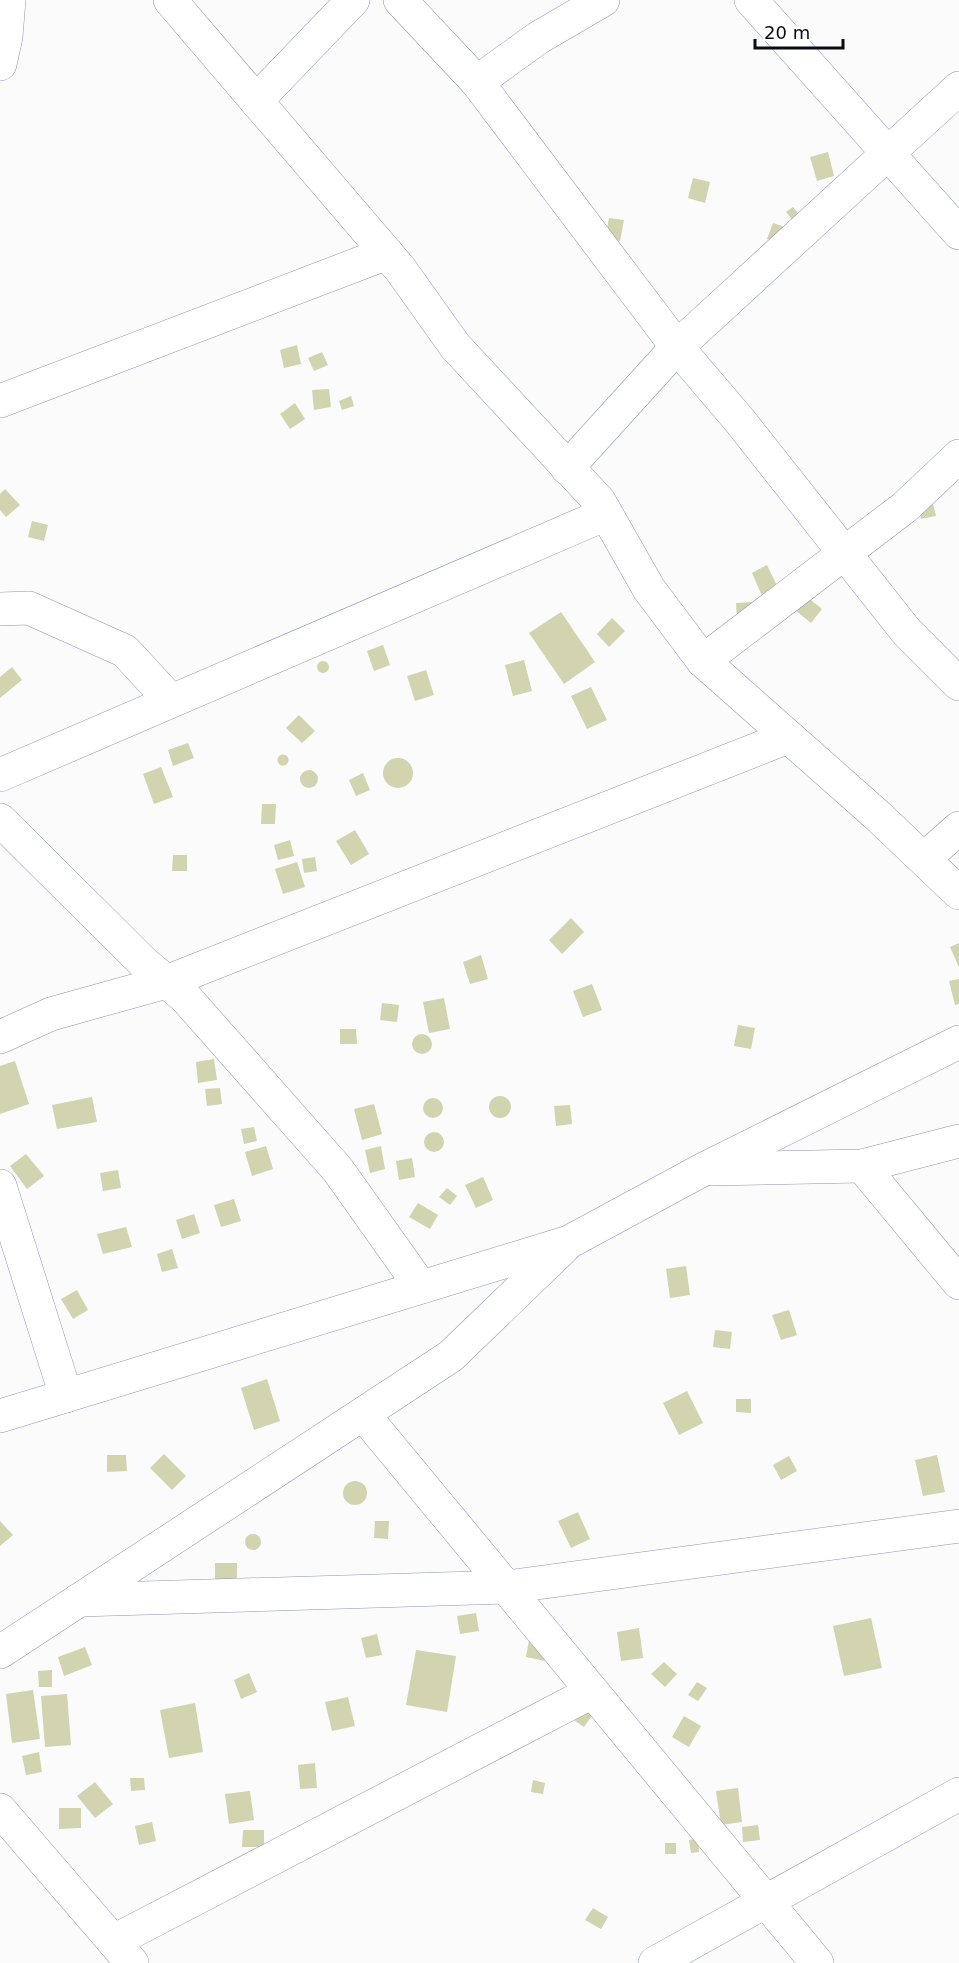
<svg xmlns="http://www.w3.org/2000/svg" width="959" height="1963" font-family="'DejaVu Sans',sans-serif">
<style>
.building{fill:#d2d3af}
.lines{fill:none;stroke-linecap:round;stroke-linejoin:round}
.minor-casing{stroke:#8e95b5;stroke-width:34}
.minor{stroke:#fff;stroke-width:33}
</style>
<rect width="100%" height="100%" fill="#fbfbfb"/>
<g class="building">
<path d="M828 152 834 176 817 181 810 157Z"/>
<path d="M693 178 710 182 705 203 688 198Z"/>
<path d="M793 207 801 217 795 223 786 212Z"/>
<path d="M609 218 624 220 620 241 605 239Z"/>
<path d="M773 223 788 228 783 244 767 239Z"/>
<path d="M297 345 301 364 284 368 280 350Z"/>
<path d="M322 352 328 365 314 371 308 358Z"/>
<path d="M329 389 331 407 314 410 312 390Z"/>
<path d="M351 396 354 406 342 410 339 401Z"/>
<path d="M295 403 305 419 290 429 280 414Z"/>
<path d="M5 489 20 505 6 517 0 510V494Z"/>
<path d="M932 500 936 516 921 519 917 503Z"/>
<path d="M32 521 48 525 44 541 28 537Z"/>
<path d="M767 565 778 588 762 596 752 573Z"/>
<path d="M801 592 822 609 811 623 790 606Z"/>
<path d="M752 602 754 617 737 619 736 603Z"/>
<path d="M561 612 595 662 564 684 529 633Z"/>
<path d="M612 618 625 631 609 647 597 634Z"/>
<path d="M383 645 390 665 374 671 367 651Z"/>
<path d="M524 660 532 691 513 696 505 665Z"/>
<circle cx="323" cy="667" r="6"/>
<path d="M12 667 22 680 0 698V677Z"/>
<path d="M426 670 434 695 415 701 407 676Z"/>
<path d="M591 687 607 720 587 729 571 696Z"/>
<path d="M299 715 315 731 302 743 286 728Z"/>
<path d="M188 743 194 758 173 766 168 750Z"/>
<circle cx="283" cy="760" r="5.5"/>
<circle cx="398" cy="773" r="15"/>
<path d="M161 767 173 797 154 804 143 774Z"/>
<circle cx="309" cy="779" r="9"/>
<path d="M363 773 370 790 356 796 349 780Z"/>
<path d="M262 804H276L275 824H261Z"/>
<path d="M355 830 369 854 351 865 336 841Z"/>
<path d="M290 840 294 856 278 860 274 845Z"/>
<path d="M173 855H187V871H172Z"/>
<path d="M315 857 317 871 304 873 302 859Z"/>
<path d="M297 862 305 887 283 894 275 869Z"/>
<path d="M571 918 584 932 562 954 549 940Z"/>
<path d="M959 943V967L950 947Z"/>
<path d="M481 955 488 979 470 984 463 962Z"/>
<path d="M959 979V1004L955 1005 949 981Z"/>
<path d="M592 984 602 1010 583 1017 573 991Z"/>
<path d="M444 998 450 1029 429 1033 423 1002Z"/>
<path d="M382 1003 399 1005 397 1022 380 1020Z"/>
<path d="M738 1025 755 1028 751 1049 734 1046Z"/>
<path d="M340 1029H356L357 1044H340Z"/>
<circle cx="422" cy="1044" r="10"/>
<path d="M214 1059 217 1080 198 1083 196 1062Z"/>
<path d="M15 1061 29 1104 0 1114V1066Z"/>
<path d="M220 1088 222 1104 207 1106 205 1089Z"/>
<circle cx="500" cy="1107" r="11"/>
<path d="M92 1097 97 1122 57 1129 52 1105Z"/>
<circle cx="433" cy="1108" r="10"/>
<path d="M374 1104 382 1134 362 1140 354 1109Z"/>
<path d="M570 1105 572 1124 556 1126 554 1106Z"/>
<path d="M254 1127 257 1141 244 1144 241 1129Z"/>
<circle cx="434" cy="1142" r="10"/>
<path d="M266 1146 273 1169 252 1176 245 1152Z"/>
<path d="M381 1146 385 1169 370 1173 365 1150Z"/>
<path d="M26 1154 44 1176 27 1189 10 1166Z"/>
<path d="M412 1158 415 1177 399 1180 396 1161Z"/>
<path d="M118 1170 121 1188 103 1191 100 1173Z"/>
<path d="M483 1177 493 1200 476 1208 465 1185Z"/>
<path d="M447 1188 457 1196 450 1205 439 1197Z"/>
<path d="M234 1199 241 1221 221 1227 214 1205Z"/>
<path d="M418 1203 438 1215 430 1229 409 1217Z"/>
<path d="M194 1214 200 1233 182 1239 176 1220Z"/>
<path d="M126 1227 132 1247 103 1254 97 1234Z"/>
<path d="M172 1249 178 1268 162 1272 157 1254Z"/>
<path d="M686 1266 690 1295 670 1298 666 1269Z"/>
<path d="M77 1290 88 1310 73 1319 61 1299Z"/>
<path d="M789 1310 797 1335 781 1340 772 1315Z"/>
<path d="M715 1330 732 1332 730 1349 713 1347Z"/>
<path d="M267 1379 280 1421 254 1430 241 1388Z"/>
<path d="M687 1391 703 1423 679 1435 663 1403Z"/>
<path d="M736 1399H751V1413L736 1412Z"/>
<path d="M164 1454 186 1476 172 1490 150 1468Z"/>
<path d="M107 1455H126L127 1471 107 1472Z"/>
<path d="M937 1455 945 1492 923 1496 915 1460Z"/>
<path d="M789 1456 797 1471 781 1480 773 1465Z"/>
<circle cx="355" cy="1493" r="12"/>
<path d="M578 1512 590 1539 571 1548 558 1521Z"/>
<path d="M0 1521 13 1535 0 1546Z"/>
<path d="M375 1521H389L388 1539 374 1538Z"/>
<circle cx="253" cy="1542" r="8"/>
<rect x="215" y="1563" width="22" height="22"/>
<path d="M476 1613 479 1631 460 1634 457 1616Z"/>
<path d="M871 1618 882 1668 844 1676 833 1626Z"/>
<path d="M639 1628 643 1658 621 1661 617 1632Z"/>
<path d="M377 1634 382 1655 366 1658 361 1638Z"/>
<path d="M529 1640 555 1663 526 1657Z"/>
<path d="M85 1647 92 1665 64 1676 58 1657Z"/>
<path d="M416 1650 456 1656 447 1712 406 1705Z"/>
<path d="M664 1662 677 1674 665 1687 651 1674Z"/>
<path d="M52 1670V1687H39L38 1671Z"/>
<path d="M249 1673 257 1692 241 1699 234 1680Z"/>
<path d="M697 1682 707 1688 698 1701 688 1695Z"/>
<path d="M33 1690 40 1739 12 1743 6 1694Z"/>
<path d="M67 1694 71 1745 45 1747 41 1696Z"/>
<path d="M348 1697 355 1726 332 1731 325 1702Z"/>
<path d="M195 1703 203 1752 169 1758 160 1710Z"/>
<path d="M596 1710 584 1727 571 1718Z"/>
<path d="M684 1716 701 1726 689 1747 672 1737Z"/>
<path d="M39 1752 42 1772 26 1775 22 1756Z"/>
<path d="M315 1763 317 1788 300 1789 298 1765Z"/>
<path d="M130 1778H144L145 1790 131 1791Z"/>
<path d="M533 1780 545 1783 543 1794 531 1792Z"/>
<path d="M95 1782 113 1804 95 1818 77 1796Z"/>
<path d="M738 1788 742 1822 721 1825 716 1791Z"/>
<path d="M250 1791 254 1820 229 1824 225 1794Z"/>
<path d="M59 1808H81V1828L59 1829Z"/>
<path d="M152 1822 156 1841 139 1845 135 1826Z"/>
<path d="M758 1825 760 1840 743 1842 742 1827Z"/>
<path d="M243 1830H264V1847H242Z"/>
<path d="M698 1839 699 1852 691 1853 689 1840Z"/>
<rect x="665" y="1843" width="11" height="11"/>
<path d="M593 1908 608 1917 601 1929 585 1920Z"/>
</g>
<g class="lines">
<defs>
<g id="minor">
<path d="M170 0 401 270 455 346 599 501 649 589 703 661 878 816 959 893"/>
<path d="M400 0 477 82"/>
<path d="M603 0 538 38 477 82 677 347 740 421 906 631 959 684"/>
<path d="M751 0 959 233"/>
<path d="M0 64 6 37 9 0"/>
<path d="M256 101 353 0"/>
<path d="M0 401 387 253"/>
<path d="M567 468 677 347 959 88"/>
<path d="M0 609 29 608 125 651 171 701"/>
<path d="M703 661 905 507 959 456"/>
<path d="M0 775 606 514"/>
<path d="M0 820 144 963 185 997 338 1170 421 1287"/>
<path d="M924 859 959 828"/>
<path d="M0 1037 51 1014 166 982 788 737"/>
<path d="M862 1166 959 1283"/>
<path d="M712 1169 862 1166 959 1141"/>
<path d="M0 1186 66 1396"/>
<path d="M363 1414 817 1963"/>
<path d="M0 1416 569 1242 704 1169 959 1042"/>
<path d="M79 1600 507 1587 959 1526"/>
<path d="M0 1652 451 1356 565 1246"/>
<path d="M0 1810 132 1963"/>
<path d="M114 1941 592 1692"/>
<path d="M655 1963 959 1794"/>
</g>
</defs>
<use href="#minor" class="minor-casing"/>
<use href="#minor" class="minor"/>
</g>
<path d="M755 39v9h88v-9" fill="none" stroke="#0a0c17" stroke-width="3"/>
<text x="764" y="39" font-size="18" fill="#0a0c17" stroke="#ffffff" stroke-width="4.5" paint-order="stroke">20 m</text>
</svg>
